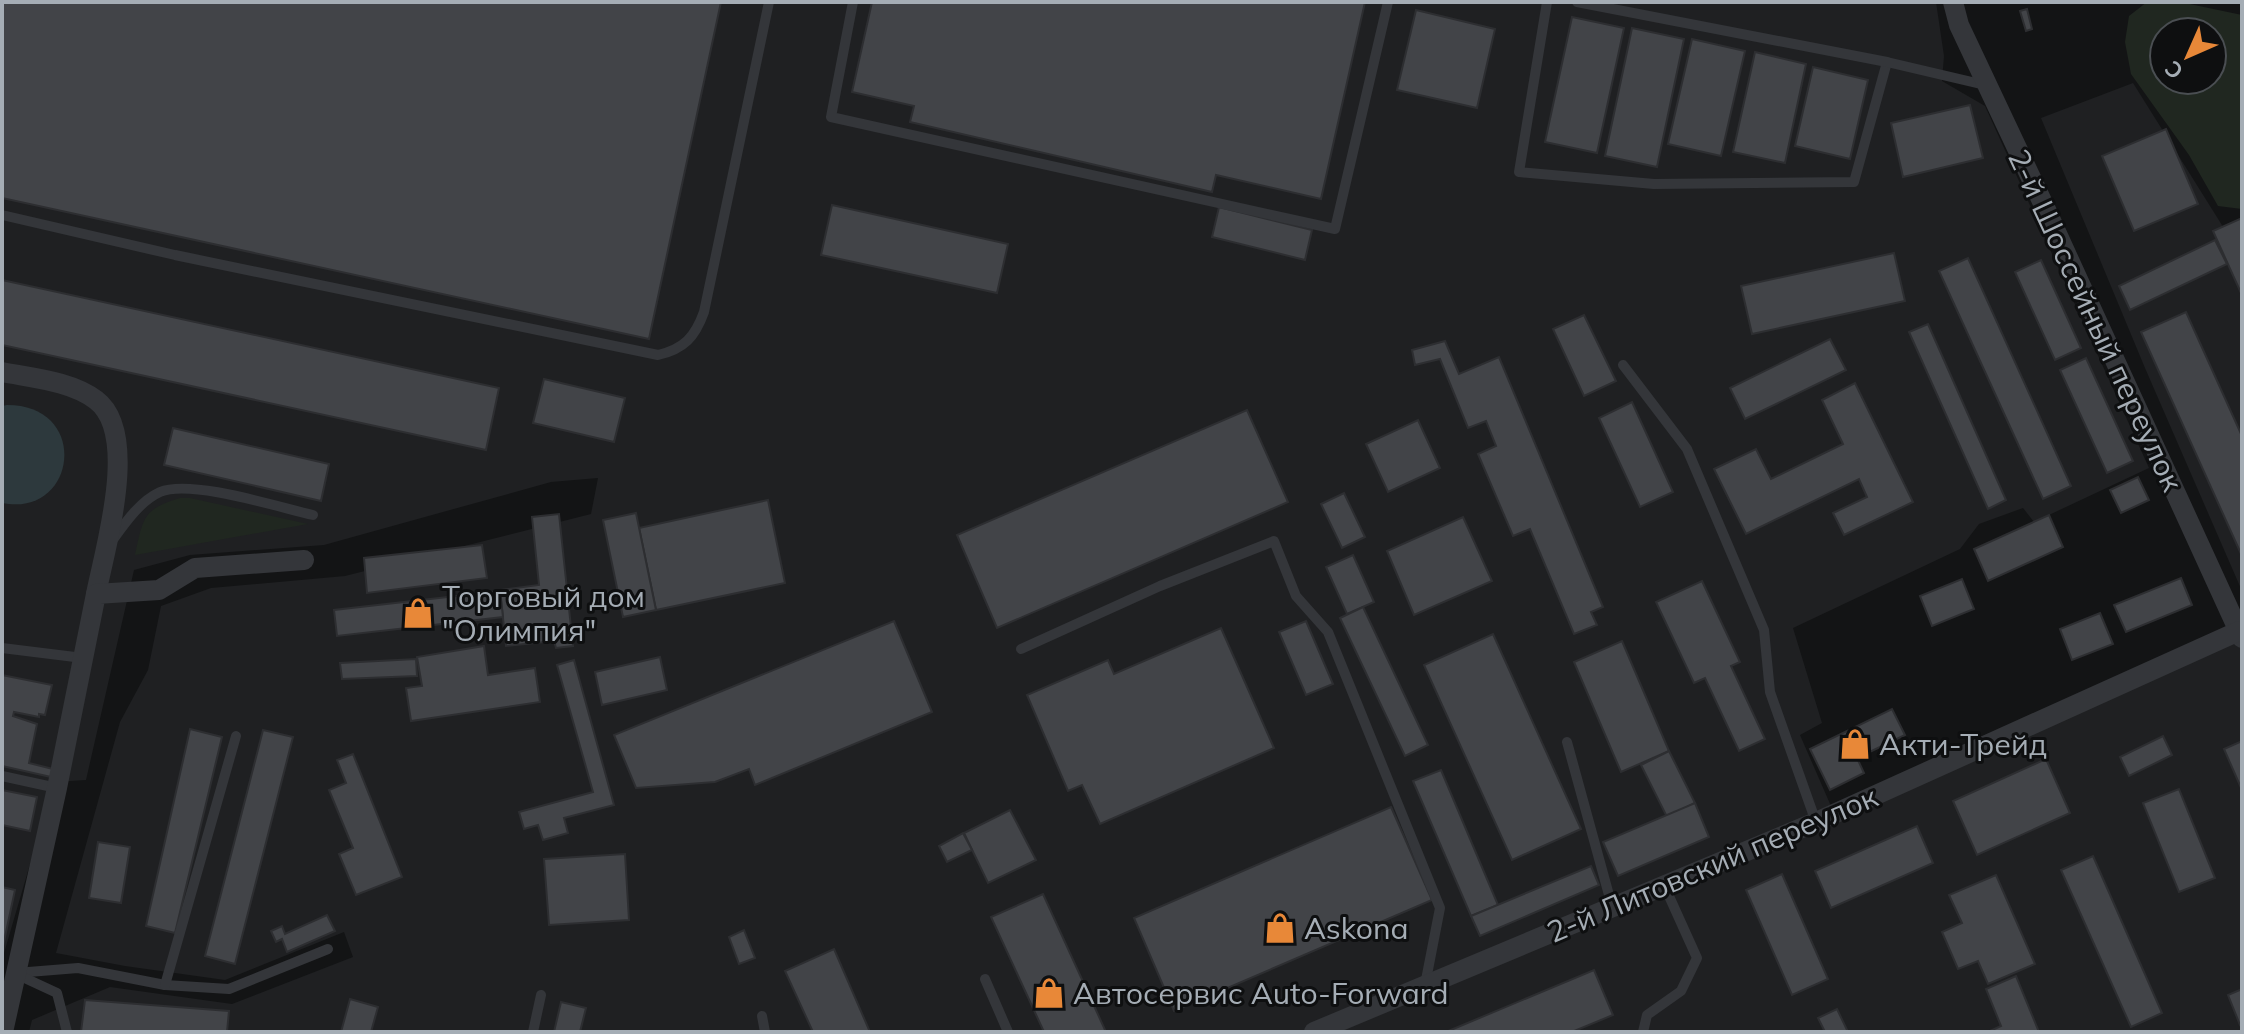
<svg xmlns="http://www.w3.org/2000/svg" width="2244" height="1034" font-family="Mulish,sans-serif">
<style>
.built{fill:#1f2022}
.green{fill:#202720;fill-rule:evenodd}
.water{fill:#2d393d}
.building{fill:#424448;stroke:#2d2e31;stroke-width:2}
.lines{fill:none;stroke-linecap:round;stroke-linejoin:round}
.service{stroke:#34363a;stroke-width:10}
.minor{stroke:#34363a;stroke-width:20}
.labels{text-anchor:middle;dominant-baseline:central;stroke-width:6;stroke-linejoin:round;paint-order:stroke}
.street-label{font-size:30px;fill:#a5adb5;stroke:#0e0f10}
.poi-label{font-size:30px;fill:#a5adb5;stroke:#0e0f10;text-anchor:start}
</style>
<rect width="100%" height="100%" fill="#131415"/>
<g class="built">
<path d="M2 2H1936L1944 56 1942 81 1985 106 2149 468 2034 522 2023 508 1979 524 1960 549 1793 628 1822 723 1800 735 1834 813 2242 628V1032H29L32 1020 110 987 232 1004 353 957 344 932 225 980 125 966 56 953 120 722 148 670 161 606 211 588 345 576 591 514 598 478 551 482 324 545 190 555 134 570 86 780 54 782 2 960Z"/>
<path d="M2133 83 2225 230 2242 225V591L2145 368 2041 118Z"/>
</g>
<g class="green">
<path d="M2147 2H2180L2242 15V209L2218 206 2189 155 2131 74 2125 42 2129 16ZM2164 32H2212V80H2164Z"/>
<path d="M180 498H190L308 524 135 555C143 518 143 509 180 498Z"/>
</g>
<path class="water" d="M7 405C91 405 77 518 2 503V406Z"/>
<g class="building">
<path d="M2 2H721L649 339 2 198Z"/>
<path d="M872 2H1365L1321 199 1216 175 1212 192 910 122 914 106 852 92Z"/>
<path d="M2027 9 2032 29 2026 31 2020 11Z"/>
<path d="M1416 10 1495 29 1477 108 1397 90Z"/>
<path d="M1572 17 1624 28 1597 153 1545 142Z"/>
<path d="M1632 28 1684 39 1657 167 1605 156Z"/>
<path d="M1692 39 1745 51 1721 156 1668 144Z"/>
<path d="M1755 52 1806 64 1785 163 1733 152Z"/>
<path d="M1813 67 1868 80 1850 159 1795 146Z"/>
<path d="M1970 105 1983 158 1903 177 1891 123Z"/>
<path d="M2166 129 2198 204 2134 231 2102 156Z"/>
<path d="M832 205 1008 244 997 293 821 255Z"/>
<path d="M1219 207 1312 230 1305 260 1212 237Z"/>
<path d="M2242 218V293H2241L2213 231Z"/>
<path d="M2215 240 2227 264 2130 310 2119 286Z"/>
<path d="M1894 253 1905 301 1752 334 1741 286Z"/>
<path d="M1968 258 2071 486 2043 499 1939 271Z"/>
<path d="M2041 260 2081 348 2055 360 2015 272Z"/>
<path d="M2 280 499 388 486 450 2 345Z"/>
<path d="M2186 312 2242 436V556L2141 332Z"/>
<path d="M1584 315 1616 381 1584 396 1553 329Z"/>
<path d="M1928 324 2006 500 1988 509 1909 332Z"/>
<path d="M1830 339 1846 370 1745 419 1730 388Z"/>
<path d="M1445 341 1459 374 1499 357 1603 607 1591 612 1597 625 1574 634 1530 529 1513 536 1478 454 1496 446 1486 421 1468 428 1440 359 1415 365 1412 350Z"/>
<path d="M2086 358 2133 461 2107 473 2060 370Z"/>
<path d="M544 379 625 398 614 442 533 423Z"/>
<path d="M1855 383 1913 502 1844 535 1833 513 1867 497 1859 479 1746 534 1714 469 1756 449 1771 479 1843 444 1822 400Z"/>
<path d="M1632 402 1673 492 1640 507 1599 418Z"/>
<path d="M1247 410 1288 502 997 628 957 535Z"/>
<path d="M1418 420 1440 468 1388 492 1366 444Z"/>
<path d="M173 428 329 464 321 501 164 465Z"/>
<path d="M2138 477 2149 500 2121 513 2110 490Z"/>
<path d="M1344 493 1365 537 1342 548 1321 504Z"/>
<path d="M768 500 785 583 656 610 639 528Z"/>
<path d="M636 513 656 610 623 617 603 520Z"/>
<path d="M559 514 573 646 556 648 554 641 506 646 500 590 539 585 532 517Z"/>
<path d="M2049 515 2063 547 1988 581 1974 549Z"/>
<path d="M1463 517 1492 581 1414 615 1387 551Z"/>
<path d="M482 545 487 578 367 593 364 558Z"/>
<path d="M1353 555 1374 602 1347 614 1326 567Z"/>
<path d="M2181 578 2192 605 2126 632 2114 605Z"/>
<path d="M1962 579 1974 609 1932 626 1920 596Z"/>
<path d="M1702 581 1740 662 1731 666 1765 739 1739 751 1705 678 1694 683 1656 602Z"/>
<path d="M500 591 503 617 337 636 334 610Z"/>
<path d="M1363 607 1428 745 1405 756 1340 618Z"/>
<path d="M2100 613 2113 644 2072 660 2060 629Z"/>
<path d="M894 621 932 712 755 785 749 769 715 782 636 788 614 735Z"/>
<path d="M1306 621 1333 684 1306 695 1279 632Z"/>
<path d="M1221 628 1274 748 1100 824 1082 785 1068 791 1027 695 1108 660 1114 674Z"/>
<path d="M1493 634 1581 829 1512 860 1424 665Z"/>
<path d="M1622 641 1669 751 1621 772 1574 662Z"/>
<path d="M484 646 488 675 535 668 540 702 411 721 406 688 422 686 417 657Z"/>
<path d="M660 657 667 690 602 705 595 672Z"/>
<path d="M416 659 417 676 342 679 340 663Z"/>
<path d="M574 660 614 805 564 818 568 833 543 840 538 825 524 829 519 812 593 792 557 665Z"/>
<path d="M2 675 52 685 45 715 39 714V717L14 712 13 716 37 724 29 763 53 769 51 777 2 766Z"/>
<path d="M1892 709 1905 735 1857 758 1864 773 1830 790 1810 749Z"/>
<path d="M190 729 222 737 175 933 146 926Z"/>
<path d="M263 730 293 737 235 964 205 956Z"/>
<path d="M2163 736 2172 755 2129 776 2120 757Z"/>
<path d="M2242 741V790L2224 749Z"/>
<path d="M1669 751 1695 803 1667 817 1641 765Z"/>
<path d="M353 754 402 877 356 895 339 854 353 848 329 790 346 783 337 760Z"/>
<path d="M2046 759 2070 813 1977 855 1953 801Z"/>
<path d="M1441 770 1498 905 1471 916 1413 781Z"/>
<path d="M2179 789 2215 878 2179 892 2143 803Z"/>
<path d="M2 790 37 797 30 831 2 825Z"/>
<path d="M1695 803 1709 837 1618 876 1603 842Z"/>
<path d="M1391 807 1432 900 1174 1011 1134 918Z"/>
<path d="M1010 810 1036 860 988 883 964 833Z"/>
<path d="M1917 826 1933 863 1831 908 1815 871Z"/>
<path d="M963 833 972 850 947 862 939 846Z"/>
<path d="M98 842 130 847 121 903 89 898Z"/>
<path d="M625 854 629 920 549 925 544 859Z"/>
<path d="M2093 856 2162 1013 2131 1027 2061 870Z"/>
<path d="M1591 866 1599 885 1480 936 1471 916Z"/>
<path d="M1782 874 1828 979 1792 995 1746 890Z"/>
<path d="M1996 875 2035 964 1988 984 1978 961 1958 969 1942 932 1962 923 1949 895Z"/>
<path d="M2 887 15 890 2 951Z"/>
<path d="M1043 894 1106 1032H1044L991 917Z"/>
<path d="M327 915 335 931 287 952 282 939 276 942 271 931 282 926 285 934Z"/>
<path d="M744 930 755 958 739 964 729 937Z"/>
<path d="M834 949 870 1032H813L785 971Z"/>
<path d="M1594 970 1613 1015 1572 1032H1446Z"/>
<path d="M2016 976 2039 1032H1988L2001 1026 1986 989Z"/>
<path d="M2242 989V1024L2240 1025 2228 995Z"/>
<path d="M350 999 378 1007 371 1032H341Z"/>
<path d="M85 1000 229 1011 227 1032H81Z"/>
<path d="M561 1002 586 1008 580 1032H554Z"/>
<path d="M1837 1009 1848 1032H1825L1818 1018Z"/>
</g>
<g class="lines">
<g class="service">
<path d="M853 2 831 117 1335 229 1388 2"/>
<path d="M1547 2 1519 172 1654 184 1854 182 1887 62"/>
<path d="M1577 2 1887 62 1985 85"/>
<path d="M2 215 175 255 658 355C684 349 695 337 704 312L769 2"/>
<path d="M1623 365 1687 449 1764 630 1770 692 1816 822"/>
<path d="M112 541C125 523 140 501 160 492 191 479 278 507 313 515"/>
<path d="M2 648 83 658"/>
<path d="M1021 649 1160 586 1274 541 1296 596 1328 632 1440 908 1425 985"/>
<path d="M1567 742 1612 906"/>
<path d="M2 776 57 788"/>
<path d="M16 973 78 968 165 985 229 989 328 949"/>
<path d="M16 974 57 993 67 1032"/>
<path d="M985 979 1008 1032"/>
<path d="M165 985 236 736"/>
<path d="M762 1016 765 1032"/>
<path d="M533 1032 541 995"/>
<path d="M1643 1032 1647 1015 1681 991 1697 958 1664 885"/>
</g>
<g class="minor">
<path d="M1953 2 1959 25 2048 214 2242 638"/>
<path d="M2 372C32 378 71 381 96 400 140 433 105 548 96 594"/>
<path d="M3 1032 57 788 96 594 159 590 195 568 304 560"/>
<path d="M1314 1032 1816 822 2239 631"/>
</g>
</g>
<defs>
<symbol id="shop-bare" viewBox="-9 -9 18 18"><path d="M-5-2.5h2.3a2.7 3.5 0 0 1 5.4 0H5L5.5 6h-11ZM-1.5-2.5h3a1.5 2.3 0 0 0-3 0Z" fill="#e88838" stroke="#0e0f10" stroke-width="2.5" paint-order="stroke"/></symbol>
</defs>
<g fill-rule="evenodd">
<use href="#shop-bare" x="396" y="591" width="44" height="44"/>
<use href="#shop-bare" x="1833" y="722" width="44" height="44"/>
<use href="#shop-bare" x="1258" y="906" width="44" height="44"/>
<use href="#shop-bare" x="1027" y="971" width="44" height="44"/>
</g>
<g class="labels">
<g class="street-label">
<text transform="translate(2096 320) rotate(65)">2-й Шоссейный переулок</text>
<text transform="translate(1712 864) rotate(-23)">2-й Литовский переулок</text>
</g>
<g class="poi-label">
<text x="442" y="596">Торговый дом<tspan x="442" dy="34">"Олимпия"</tspan></text>
<text x="1879" y="744">Акти-Трейд</text>
<text x="1304" y="928">Askona</text>
<text x="1073" y="993">Автосервис Auto-Forward</text>
</g>
</g>
<rect width="2244" height="1034" fill="none" stroke="#a5adb5" stroke-width="8"/>
<g transform="translate(2188 56) rotate(225)"><circle r="38" fill="#0e0f10" stroke="#4a4e52" stroke-width="2"/>
<path d="M0-6L14 30L0 20L-14 30Z" fill="#e88838"/>
<text y="-12" font-size="22" font-weight="bold" text-anchor="middle" fill="#a5adb5">С</text>
</g>
</svg>
